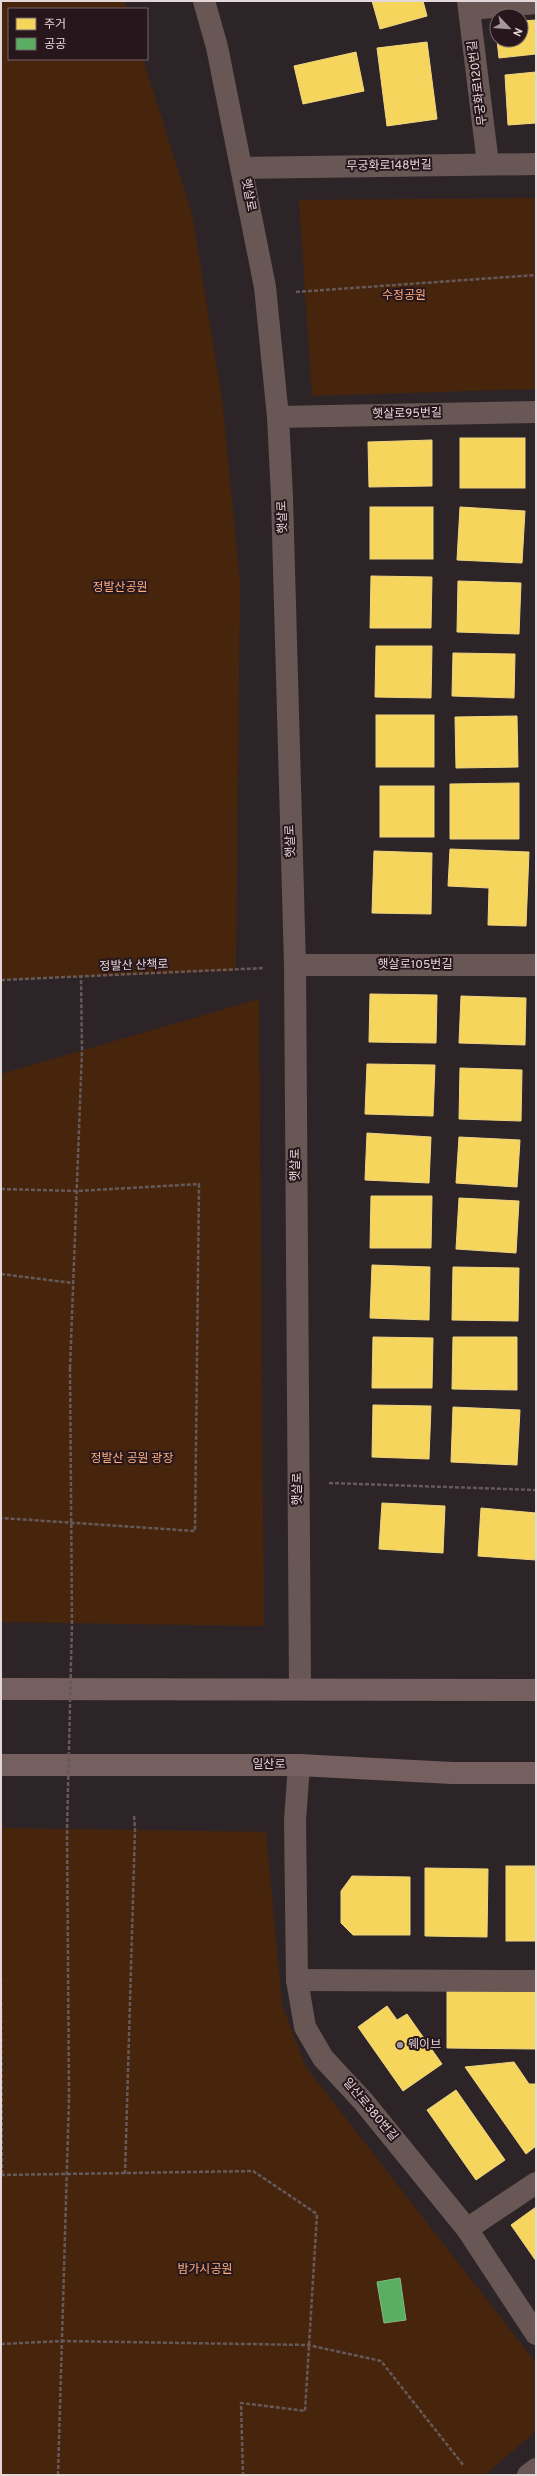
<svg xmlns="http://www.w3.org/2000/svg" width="537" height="2476" font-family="Overpass,'Noto Sans KR',sans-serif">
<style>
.green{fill:#47250c}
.homes{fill:#f6d55c;stroke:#f0d682}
.public{fill:#5aae61;stroke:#83ba85}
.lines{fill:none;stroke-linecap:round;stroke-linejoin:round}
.path{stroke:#665959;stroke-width:2.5;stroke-dasharray:4 2;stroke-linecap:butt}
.minor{stroke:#695756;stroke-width:22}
.major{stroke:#76605f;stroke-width:22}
.path-bridge{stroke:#665959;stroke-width:2.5;stroke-dasharray:4 2;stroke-linecap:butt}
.poi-dot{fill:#a3989b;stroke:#27161c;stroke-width:1.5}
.labels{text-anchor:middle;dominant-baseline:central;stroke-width:4;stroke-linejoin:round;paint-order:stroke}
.street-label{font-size:12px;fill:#e3d7da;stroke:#27161c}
.park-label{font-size:12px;fill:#fcaf7d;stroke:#27161c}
.poi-label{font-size:12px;fill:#e3d7da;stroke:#27161c;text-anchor:start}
</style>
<rect width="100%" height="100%" fill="#2d2427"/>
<g class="green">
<path d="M1 1H124L127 9H9V59H143L192 214 222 398 240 582 236 971 1 980Z"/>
<path d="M536 198V389L312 396 299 200Z"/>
<path d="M259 999 264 1626 1 1622V1074Z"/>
<path d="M1 1828 266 1832 282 2005 306 2067 536 2363V2431L485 2475H1Z"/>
</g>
<g class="homes">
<path d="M372 1H423L427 16 380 29Z"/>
<path d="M536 20V54L499 58 497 40H521V21Z"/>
<path d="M427 42 437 119 387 126 377 48Z"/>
<path d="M356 52 364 91 303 104 294 66Z"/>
<path d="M536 72V123L508 125 505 75Z"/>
<rect x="460" y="438" width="65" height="50"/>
<path d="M432 440V486L369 487 368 442Z"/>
<rect x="370" y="507" width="63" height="52"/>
<path d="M460 507 525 511 522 563 457 560Z"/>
<path d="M371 576 432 577 431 628H370Z"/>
<path d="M458 581 521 583 519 634 457 632Z"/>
<path d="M376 646H432L431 698 375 697Z"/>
<path d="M453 653 515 654 514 698 452 696Z"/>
<rect x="376" y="715" width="58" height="52"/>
<path d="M517 716 518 767 456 768 455 717Z"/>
<path d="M519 783V839H450V784Z"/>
<rect x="380" y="786" width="54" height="51"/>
<path d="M450 849 529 852 526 926 488 925 489 888 448 886Z"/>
<path d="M374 851 432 853 431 914 372 913Z"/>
<path d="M370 994 437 995 436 1043 369 1042Z"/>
<path d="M461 996 526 998 525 1045 459 1043Z"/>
<path d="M367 1064 435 1065 433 1116 365 1114Z"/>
<path d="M460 1068 522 1070 521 1121 459 1119Z"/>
<path d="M367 1133 431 1137 429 1183 365 1180Z"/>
<path d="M459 1137 520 1140 517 1187 456 1183Z"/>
<path d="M371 1196H432L431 1248H370Z"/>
<path d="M459 1198 519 1201 516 1253 456 1249Z"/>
<path d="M372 1265 430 1267 429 1320 370 1318Z"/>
<path d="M453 1267 519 1268 518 1321 452 1320Z"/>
<path d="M373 1337 433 1338 432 1388H372Z"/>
<path d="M453 1337H517V1390L452 1389Z"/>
<path d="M373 1405 431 1406 429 1459 372 1457Z"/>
<path d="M453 1407 520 1410 517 1465 451 1462Z"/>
<path d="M382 1503 445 1506 443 1553 379 1549Z"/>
<path d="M481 1508 536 1513V1560L478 1556Z"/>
<rect x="506" y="1866" width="30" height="75"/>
<path d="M425 1868 488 1869 487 1937 425 1936Z"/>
<path d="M352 1876 410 1877V1935H353L341 1923V1891Z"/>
<path d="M447 1991H536V2049L447 2048Z"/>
<path d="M387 2006 397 2020 407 2014 442 2064 403 2091 358 2027Z"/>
<path d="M514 2062 529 2084H536V2146L526 2154 465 2067Z"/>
<path d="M456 2090 505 2160 476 2180 427 2110Z"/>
<path d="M536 2207V2261L511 2225Z"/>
</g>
<path class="public" d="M400 2278 406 2320 384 2323 377 2282Z"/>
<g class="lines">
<g class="path">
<path d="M296 292 536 275"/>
<path d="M1 980 265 968"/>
<path d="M1 1189 77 1191 199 1184 195 1531 1 1518"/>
<path d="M1 1274 73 1283"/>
<path d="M70 1368 82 1050 81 977"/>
<path d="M329 1483 536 1490"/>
<path d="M1 1978 2 2175"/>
<path d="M125 2174 135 1830 134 1815"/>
<path d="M1 2175 253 2171 317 2214 305 2411 241 2403 243 2475"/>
<path d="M1 2344 62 2341 308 2345 381 2361 464 2466"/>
<path d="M58 2475 69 2098"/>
</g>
<g class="minor">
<path d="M204 1 217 47 265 287 278 417 282 497 295 965 300 1688"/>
<path d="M468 1 488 164"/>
<path d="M470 9 536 3"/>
<path d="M242 168 536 164"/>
<path d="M278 417 536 412"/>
<path d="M295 965H536"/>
<path d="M299 1765 295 1820 297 1980 305 2027 323 2058 363 2101 467 2229 536 2334"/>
<path d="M297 1980 536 1981"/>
<path d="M467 2229 536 2183"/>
<path d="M528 2475 536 2469"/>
</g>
<g class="major">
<path d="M1 1689 536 1690"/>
<path d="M1 1765H299L452 1773H536"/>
</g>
<path class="path-bridge" d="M69 2098 67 1830 72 1623 70 1368"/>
</g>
<circle class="poi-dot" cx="400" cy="2045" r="4"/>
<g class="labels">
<g class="street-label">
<text transform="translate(478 83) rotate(-97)">무궁화로120번길</text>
<text transform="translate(389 166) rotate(-1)">무궁화로148번길</text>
<text transform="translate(248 195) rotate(79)">햇살로</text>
<text transform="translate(407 414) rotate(-1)">햇살로95번길</text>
<text transform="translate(283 517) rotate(-92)">햇살로</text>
<text transform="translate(291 841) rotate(-92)">햇살로</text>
<text x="415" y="965">햇살로105번길</text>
<text transform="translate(134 966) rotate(-2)">정발산 산책로</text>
<text transform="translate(296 1165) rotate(-90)">햇살로</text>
<text transform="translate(298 1489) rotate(-90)">햇살로</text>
<text x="269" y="1765">일산로</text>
<text transform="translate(370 2110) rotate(50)">일산로380번길</text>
</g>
<g class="park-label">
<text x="404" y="296">수정공원</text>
<text x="120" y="588">정발산공원</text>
<text x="132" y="1459">정발산 공원 광장</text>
<text x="205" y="2270">밤가시공원</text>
</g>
<g class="poi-label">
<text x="408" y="2045">웨이브</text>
</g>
</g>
<rect width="537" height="2476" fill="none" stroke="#e3d7da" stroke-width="4"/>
<rect x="8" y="8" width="140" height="52" fill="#27161c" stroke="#726368"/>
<rect x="16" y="18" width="20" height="12" fill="#f6d55c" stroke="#726368"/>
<text x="44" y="28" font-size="12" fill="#e3d7da">주거</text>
<rect x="16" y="38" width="20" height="12" fill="#5aae61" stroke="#726368"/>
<text x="44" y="48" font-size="12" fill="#e3d7da">공공</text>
<g transform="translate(509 28) rotate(115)"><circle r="19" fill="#27161c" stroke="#726368"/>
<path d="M0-3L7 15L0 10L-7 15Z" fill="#a3989b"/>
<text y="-6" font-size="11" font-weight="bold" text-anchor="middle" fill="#e3d7da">N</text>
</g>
</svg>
